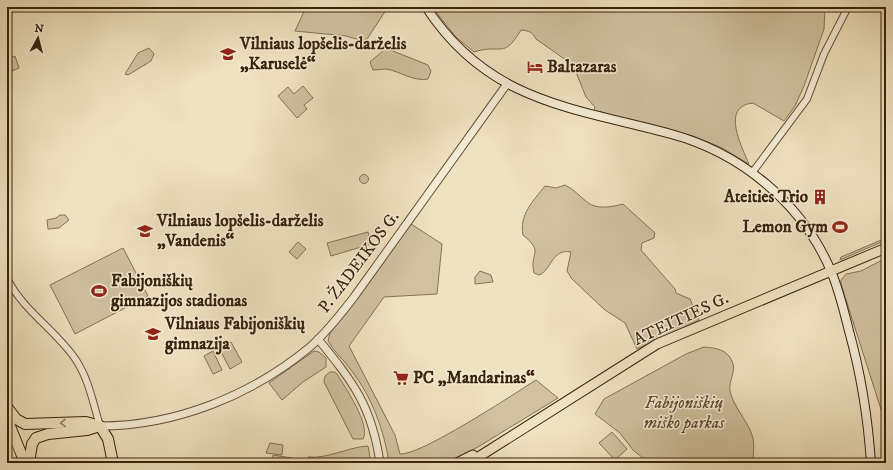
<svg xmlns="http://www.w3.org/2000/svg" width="893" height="470" font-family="'IM FELL DW Pica',serif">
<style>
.green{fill:#d0c1a1;stroke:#857256}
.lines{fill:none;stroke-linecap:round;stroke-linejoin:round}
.minor-casing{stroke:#675239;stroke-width:8}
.tertiary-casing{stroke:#675239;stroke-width:9}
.secondary-casing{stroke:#3a220c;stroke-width:10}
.primary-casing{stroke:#3a220c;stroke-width:11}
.trunk-casing{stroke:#3a220c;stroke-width:12}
.minor{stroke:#f5ecd6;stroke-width:6}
.tertiary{stroke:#f5ecd6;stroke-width:7}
.secondary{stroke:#f5ecd6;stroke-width:8}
.primary{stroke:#efe2c0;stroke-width:9}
.trunk{stroke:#efe2c0;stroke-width:10}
.oneway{stroke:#948266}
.labels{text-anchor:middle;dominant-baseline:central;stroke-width:3;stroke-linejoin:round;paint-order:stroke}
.poi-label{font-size:17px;font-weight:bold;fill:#3a220c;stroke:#f5ecd6;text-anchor:start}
.street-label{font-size:17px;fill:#3a220c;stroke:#f5ecd6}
.park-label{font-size:17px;font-style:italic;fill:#604a31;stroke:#f5ecd6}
</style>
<rect width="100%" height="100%" fill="#efe2c0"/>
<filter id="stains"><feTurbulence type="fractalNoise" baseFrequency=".005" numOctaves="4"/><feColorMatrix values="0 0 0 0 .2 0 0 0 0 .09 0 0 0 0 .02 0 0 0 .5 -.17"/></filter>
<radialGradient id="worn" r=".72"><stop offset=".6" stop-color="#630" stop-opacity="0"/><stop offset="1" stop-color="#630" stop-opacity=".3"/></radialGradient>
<g class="green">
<path d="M306 7H388L367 39 363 41 346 36 295 31Z"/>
<path d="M432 7H825L824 29 804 86 795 106 784 121 753 103C720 106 742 147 749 164L720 147 693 136 594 111 595 107 586 97 573 65 536 39C532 32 530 31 521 30 503 60 502 43 474 52L456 37Z"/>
<path d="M149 48 154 54 151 61 128 75 125 74 138 53Z"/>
<path d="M385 49H388L428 65 431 71 428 79C413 82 400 71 386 69 382 69 377 70 373 70L370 62Z"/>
<path d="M15 56 19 68 10 72 7 59Z"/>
<path d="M303 86 313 98 304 105 307 109 297 118 278 96 288 87 294 94Z"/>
<circle cx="364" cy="179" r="4.5"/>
<path d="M565 185C574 189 579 196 587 202 596 210 612 207 623 204L655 233 654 238 642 243 641 250 675 289 676 293 690 299 699 320 637 349 625 323 605 310 590 296 572 279 567 271 571 252C552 248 551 271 539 275L534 273C529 252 545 253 523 235 519 215 533 201 545 186L556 188Z"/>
<path d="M60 215H65L69 220 59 228 48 229 47 220 56 218Z"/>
<path d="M411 224 442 244 437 294 384 297 349 346 395 435 400 454C420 456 514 394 536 380L558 398 478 447 447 463H389C384 430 372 397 351 370 344 360 334 352 328 341L330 333 348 311Z"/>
<path d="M368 232 371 244 331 256 327 243Z"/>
<path d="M886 238V240L840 260 841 257Z"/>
<path d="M298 242 306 249 297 259 289 252Z"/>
<path d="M123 248 148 296 75 334 50 285Z"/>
<path d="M886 258V425L841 284V280L846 274 861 271Z"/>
<path d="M480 271 491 275 493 282 475 284V277Z"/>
<path d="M231 342 242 362 230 369 219 348Z"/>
<path d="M704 347C715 348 727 349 732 361 737 371 728 381 730 391 733 406 747 420 752 435 755 443 753 455 753 463H646L643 458 633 450 620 433 595 414 604 399 686 354Z"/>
<path d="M213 351 222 370 213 374 204 356Z"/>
<path d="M314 351 319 352 326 358V367L303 382 282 400 269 383Z"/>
<path d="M330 372H335L337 374C345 387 371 425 363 439H353L324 382 325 376Z"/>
<path d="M612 432 627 449 615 460 599 443Z"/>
<path d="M270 443 283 445 282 455 266 453Z"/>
<path d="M368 446 371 463H310L308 457C328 459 348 447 368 446Z"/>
<path d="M273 455 292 458V463H272Z"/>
</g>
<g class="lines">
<defs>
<g id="minor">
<path d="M752 173 807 99 824 54 848 7"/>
<path d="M7 278C23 311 56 330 76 360 89 380 93 403 100 426"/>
</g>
<g id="tertiary">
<path d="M318 339C353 382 372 406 380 463"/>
<path d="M100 426C176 426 252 395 310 347 327 332 341 314 354 297L507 84"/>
</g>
<path id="secondary" d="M426 7C488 102 571 107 671 134 741 153 802 203 831 271 839 290 844 311 849 331 861 374 868 419 871 463"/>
<g id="primary">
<path d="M457 463 473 455"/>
<path d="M469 463 657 344 886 248"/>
</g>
<g id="trunk">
<path d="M7 407 16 419 25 424 86 422 100 426 108 439 113 463"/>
<path d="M7 419 25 463"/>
<path d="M7 447 13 463"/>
<path d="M29 463 32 444 36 438 48 434 87 430 100 426"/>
</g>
</defs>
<use href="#minor" class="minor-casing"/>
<use href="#tertiary" class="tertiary-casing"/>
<use href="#secondary" class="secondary-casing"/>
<use href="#primary" class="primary-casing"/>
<use href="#trunk" class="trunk-casing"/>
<use href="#minor" class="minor"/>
<use href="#tertiary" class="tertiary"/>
<use href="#secondary" class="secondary"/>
<use href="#primary" class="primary"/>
<use href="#trunk" class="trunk"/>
</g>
<defs><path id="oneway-chevron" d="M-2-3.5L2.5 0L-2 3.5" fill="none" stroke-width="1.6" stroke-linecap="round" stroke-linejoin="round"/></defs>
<use class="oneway" href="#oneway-chevron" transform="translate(63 423) rotate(177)"/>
<defs>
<symbol id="school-bare" viewBox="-9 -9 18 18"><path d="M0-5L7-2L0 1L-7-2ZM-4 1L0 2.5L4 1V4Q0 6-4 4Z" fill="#8f2418" stroke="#f5ecd6" stroke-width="2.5" paint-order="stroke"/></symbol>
<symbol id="hotel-bare" viewBox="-9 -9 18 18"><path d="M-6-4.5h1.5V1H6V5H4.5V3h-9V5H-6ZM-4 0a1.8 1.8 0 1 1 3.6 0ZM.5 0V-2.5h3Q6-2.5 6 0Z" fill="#8f2418" stroke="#f5ecd6" stroke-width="2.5" paint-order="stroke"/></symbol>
<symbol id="building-bare" viewBox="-9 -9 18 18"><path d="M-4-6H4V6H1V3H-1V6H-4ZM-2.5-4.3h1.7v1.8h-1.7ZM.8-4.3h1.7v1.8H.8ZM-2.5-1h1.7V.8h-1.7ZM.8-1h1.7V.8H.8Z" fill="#8f2418" stroke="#f5ecd6" stroke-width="2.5" paint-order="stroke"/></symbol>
<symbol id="stadium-bare" viewBox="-9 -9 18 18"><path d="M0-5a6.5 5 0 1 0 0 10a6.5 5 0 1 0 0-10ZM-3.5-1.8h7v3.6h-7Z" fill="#8f2418" stroke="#f5ecd6" stroke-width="2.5" paint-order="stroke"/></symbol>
<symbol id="supermarket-bare" viewBox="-9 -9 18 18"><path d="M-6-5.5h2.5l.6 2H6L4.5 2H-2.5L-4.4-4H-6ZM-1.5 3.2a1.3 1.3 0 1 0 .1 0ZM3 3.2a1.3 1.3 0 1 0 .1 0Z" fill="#8f2418" stroke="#f5ecd6" stroke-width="2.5" paint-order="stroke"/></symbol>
</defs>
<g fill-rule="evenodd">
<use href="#school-bare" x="217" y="43" width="22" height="22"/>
<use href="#hotel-bare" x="524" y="56" width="22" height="22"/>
<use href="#building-bare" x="809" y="186" width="22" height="22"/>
<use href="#stadium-bare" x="829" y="216" width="22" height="22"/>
<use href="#school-bare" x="134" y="220" width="22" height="22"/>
<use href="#stadium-bare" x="88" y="280" width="22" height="22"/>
<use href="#school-bare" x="142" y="323" width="22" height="22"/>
<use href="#supermarket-bare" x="390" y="367" width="22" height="22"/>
</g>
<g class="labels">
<g class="poi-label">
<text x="240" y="44">Vilniaus lopšelis-darželis<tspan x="240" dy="20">„Karuselė“</tspan></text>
<text x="547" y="67">Baltazaras</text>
<text x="808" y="197" text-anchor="end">Ateities Trio</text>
<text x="157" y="221">Vilniaus lopšelis-darželis<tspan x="157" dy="20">„Vandenis“</tspan></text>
<text x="828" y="227" text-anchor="end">Lemon Gym</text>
<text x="111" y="281">Fabijoniškių<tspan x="111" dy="20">gimnazijos stadionas</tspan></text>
<text x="165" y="324">Vilniaus Fabijoniškių<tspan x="165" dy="20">gimnazija</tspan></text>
<text x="413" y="378">PC „Mandarinas“</text>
</g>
<g class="street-label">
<text transform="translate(359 262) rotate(-53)">P. ŽADEIKOS G.</text>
<text transform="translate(681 319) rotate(-25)">ATEITIES G.</text>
</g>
<g class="park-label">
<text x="684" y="403">Fabijoniškių<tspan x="684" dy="20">miško parkas</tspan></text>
</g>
</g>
<rect width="893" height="470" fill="none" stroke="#efe2c0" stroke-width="24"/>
<rect x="8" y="8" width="877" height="454" fill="none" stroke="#3a220c" stroke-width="2"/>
<rect x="12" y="12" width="869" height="446" fill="none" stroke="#3a220c"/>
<g transform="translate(38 38) rotate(7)" stroke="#f5ecd6" stroke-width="3" paint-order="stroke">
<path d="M0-3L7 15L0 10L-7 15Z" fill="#3a220c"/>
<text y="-6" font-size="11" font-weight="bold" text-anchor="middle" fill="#3a220c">N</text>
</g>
<rect width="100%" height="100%" filter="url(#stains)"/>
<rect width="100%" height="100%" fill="url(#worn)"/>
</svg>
